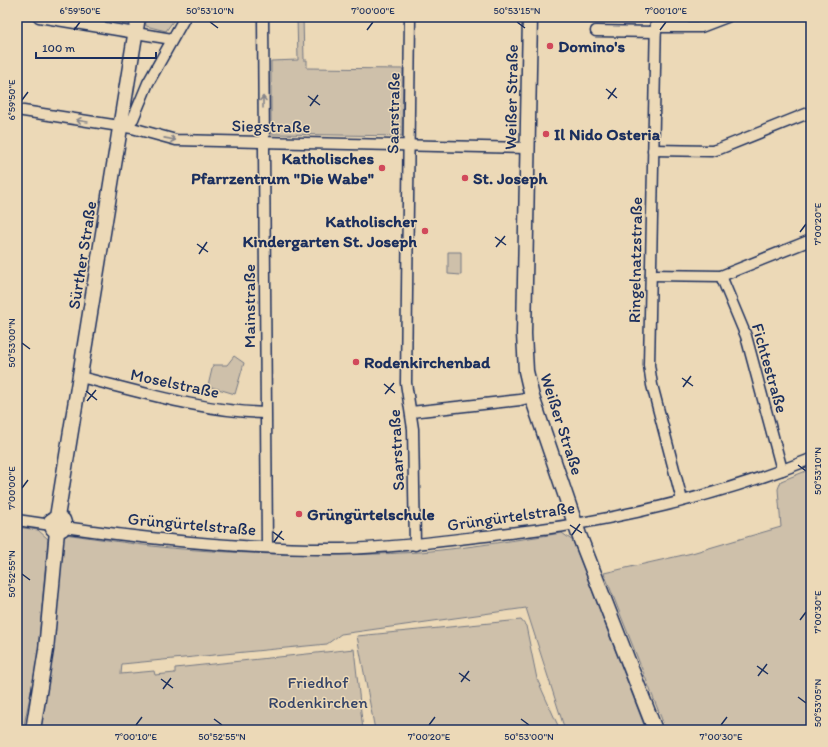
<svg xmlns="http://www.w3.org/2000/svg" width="828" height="747" font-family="Itim,sans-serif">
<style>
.green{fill:#cec0aa;stroke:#747884}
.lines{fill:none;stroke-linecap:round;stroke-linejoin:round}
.street-casing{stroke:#1b2f5e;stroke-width:13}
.secondary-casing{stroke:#1b2f5e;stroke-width:17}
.street{stroke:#ecd9b7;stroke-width:10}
.secondary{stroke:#ecd9b7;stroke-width:14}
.oneway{stroke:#84848a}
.ticks{fill:none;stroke:#1b2f5e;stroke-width:1.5}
.poi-dot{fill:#d1495b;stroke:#ecd9b7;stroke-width:1.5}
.labels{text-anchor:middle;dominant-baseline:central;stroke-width:3;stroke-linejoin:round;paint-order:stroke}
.poi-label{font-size:17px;font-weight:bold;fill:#1b2f5e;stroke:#ecd9b7;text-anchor:start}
.street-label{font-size:17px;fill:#1b2f5e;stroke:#ecd9b7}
.park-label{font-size:17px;fill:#364569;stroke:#ecd9b7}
.neatline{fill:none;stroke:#1b2f5e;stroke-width:1.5}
.ticks-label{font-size:10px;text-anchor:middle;fill:#1b2f5e}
</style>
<rect width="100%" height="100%" fill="#ecd9b7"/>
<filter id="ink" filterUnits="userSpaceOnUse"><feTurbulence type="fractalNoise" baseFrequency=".025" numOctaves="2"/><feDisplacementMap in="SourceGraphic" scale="8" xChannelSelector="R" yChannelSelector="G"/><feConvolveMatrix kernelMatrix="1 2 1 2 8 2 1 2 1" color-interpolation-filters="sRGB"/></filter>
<g filter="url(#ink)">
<g class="green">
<path d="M145 17H176L166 31 146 26Z"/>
<path d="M297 17H303L304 60H307V68L403 69 402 136 271 134V61L298 60Z"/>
<path d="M448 252H461V275L448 274Z"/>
<path d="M234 356 244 363 235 394 208 386 213 365H227Z"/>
<path d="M811 469V730H666L604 573 692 553 781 527 778 489 781 481Z"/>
<path d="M17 527 38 530 48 539 37 662 23 730H17Z"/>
<path d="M562 533 573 541 646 730H565L526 608 341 634 327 644 122 664 121 674 154 671 155 675 175 673V668L354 649 363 730H41L64 534C103 539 142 546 182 549 261 555 341 557 420 552 468 548 515 540 562 533Z"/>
<path d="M521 620 526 626 537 679 560 730H375L357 636Z"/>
</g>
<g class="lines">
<defs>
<g id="street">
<path d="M39 17 172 39"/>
<path d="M263 17 267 547"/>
<path d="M410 17 406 383 413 429 415 545"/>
<path d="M656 17 649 365 652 385 682 500"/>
<path d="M656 27H701L727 17"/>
<path d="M596 31 656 32"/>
<path d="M17 110 132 128 176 140 528 148"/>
<path d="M121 127 129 124 133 119 148 83 185 17"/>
<path d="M653 150 712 151 719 149 811 112"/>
<path d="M651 275 721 276 811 240"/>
<path d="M721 276 746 336 782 470"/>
<path d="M80 377C141 392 202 411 265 413"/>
<path d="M411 412 520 400 532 397"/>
<path d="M17 520 51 525"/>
<path d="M64 527C155 540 249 550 341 549 392 548 443 541 493 535 521 531 549 529 576 524 656 510 736 489 811 459"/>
</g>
<g id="secondary">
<path d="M530 17 524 334 526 371 532 397 579 535 655 730"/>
<path d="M57 517 63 520 64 523 62 529 57 531 53 529 51 521 57 517 138 17"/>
<path d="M33 730 46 650 57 531"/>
</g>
</defs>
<use href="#street" class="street-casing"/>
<use href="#secondary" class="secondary-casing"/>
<use href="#street" class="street"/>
<use href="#secondary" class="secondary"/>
</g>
<defs><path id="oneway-shaft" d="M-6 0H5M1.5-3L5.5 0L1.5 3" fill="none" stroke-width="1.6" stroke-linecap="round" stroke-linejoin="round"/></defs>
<g class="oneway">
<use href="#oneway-shaft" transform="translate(263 102) rotate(-90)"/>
<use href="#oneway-shaft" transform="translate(82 121) rotate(-171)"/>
<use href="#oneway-shaft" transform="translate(170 139) rotate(11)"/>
</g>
</g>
<path class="ticks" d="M210 22 218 28M517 22 525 28M74 30 80 22M367 30 373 22M660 30 666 22M606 89 617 98M308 96 320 105M608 99 616 88M22 100 28 92M310 106 318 95M800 232 806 224M495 237 506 245M197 244 208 252M496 247 505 236M199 254 207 242M22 343 30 349M682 378 693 386M384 384 395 393M683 387 691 376M86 391 97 400M385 394 394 383M87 401 96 390M798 465 806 471M22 488 28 480M570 525 582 533M273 532 284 540M572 535 580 524M274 542 282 531M22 574 30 580M800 620 806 612M757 666 768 674M459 673 470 681M758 676 767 664M161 679 173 688M461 682 469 671M163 689 171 678M798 697 806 703M214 719 222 725M521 719 529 725M136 725 142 717M429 725 435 717M721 725 727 717"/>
<g class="poi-dot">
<circle cx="550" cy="46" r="4"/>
<circle cx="546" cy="134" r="4"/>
<circle cx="382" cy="168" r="4"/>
<circle cx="465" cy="178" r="4"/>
<circle cx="425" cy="231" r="4"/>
<circle cx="356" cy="362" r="4"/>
<circle cx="299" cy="514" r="4"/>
</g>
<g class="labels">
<g class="poi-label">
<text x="558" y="46">Domino's</text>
<text x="554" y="134">Il Nido Osteria</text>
<text x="374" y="158" text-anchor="end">Katholisches<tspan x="374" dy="20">Pfarrzentrum "Die Wabe"</tspan></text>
<text x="473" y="178">St. Joseph</text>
<text x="417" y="221" text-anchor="end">Katholischer<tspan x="417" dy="20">Kindergarten St. Joseph</tspan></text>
<text x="364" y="362">Rodenkirchenbad</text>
<text x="307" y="514">Grüngürtelschule</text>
</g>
<g class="street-label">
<text transform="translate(511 97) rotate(-89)">Weißer Straße</text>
<text transform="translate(393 113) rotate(-89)">Saarstraße</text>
<text transform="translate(271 126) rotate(1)">Siegstraße</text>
<text transform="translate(82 255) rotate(-81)">Sürther Straße</text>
<text transform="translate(635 260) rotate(-89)">Ringelnatzstraße</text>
<text transform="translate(249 306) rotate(-90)">Mainstraße</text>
<text transform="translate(770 368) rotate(74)">Fichtestraße</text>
<text transform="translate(175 383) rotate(12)">Moselstraße</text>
<text transform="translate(562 424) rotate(72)">Weißer Straße</text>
<text transform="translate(396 450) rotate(-93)">Saarstraße</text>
<text transform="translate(511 516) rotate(-8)">Grüngürtelstraße</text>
<text transform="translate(192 524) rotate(5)">Grüngürtelstraße</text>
</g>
<g class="park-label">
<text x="318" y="682">Friedhof<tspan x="318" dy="20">Rodenkirchen</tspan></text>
</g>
</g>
<rect width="828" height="747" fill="none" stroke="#ecd9b7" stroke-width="44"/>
<path d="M36 52v6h120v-6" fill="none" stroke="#1b2f5e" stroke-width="2"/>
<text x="42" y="52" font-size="12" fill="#1b2f5e" stroke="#ecd9b7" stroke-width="3" paint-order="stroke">100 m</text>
<rect x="22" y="22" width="784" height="703" class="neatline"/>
<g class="ticks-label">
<text x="80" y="14">6°59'50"E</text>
<text x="210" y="14">50°53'10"N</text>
<text x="373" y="14">7°00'00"E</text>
<text x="517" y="14">50°53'15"N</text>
<text x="666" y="14">7°00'10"E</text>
<text transform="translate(11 100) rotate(-90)" y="4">6°59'50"E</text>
<text transform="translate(817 224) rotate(-90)" y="4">7°00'20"E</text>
<text transform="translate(11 343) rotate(-90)" y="4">50°53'00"N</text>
<text transform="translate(817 471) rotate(-90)" y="4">50°53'10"N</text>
<text transform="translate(11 488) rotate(-90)" y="4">7°00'00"E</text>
<text transform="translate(11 574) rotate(-90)" y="4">50°52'55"N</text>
<text transform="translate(817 612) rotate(-90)" y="4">7°00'30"E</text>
<text transform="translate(817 703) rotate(-90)" y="4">50°53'05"N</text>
<text x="136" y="740">7°00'10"E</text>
<text x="222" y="740">50°52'55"N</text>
<text x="429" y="740">7°00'20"E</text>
<text x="529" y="740">50°53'00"N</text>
<text x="721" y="740">7°00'30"E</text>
</g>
</svg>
